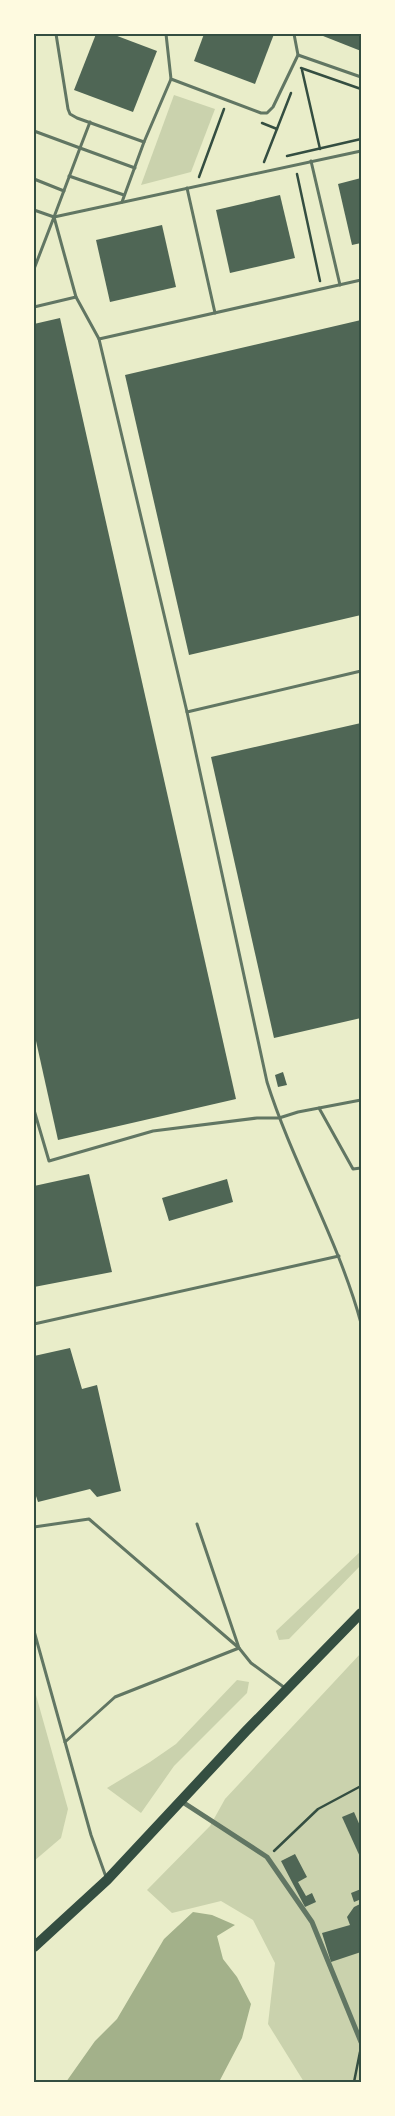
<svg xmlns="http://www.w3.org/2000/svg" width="395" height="2116" font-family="'DejaVu Sans',sans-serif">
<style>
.green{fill:#cad2ad}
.water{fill:#a3b18a}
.building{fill:#4f6655}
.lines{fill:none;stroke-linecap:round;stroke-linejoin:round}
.path{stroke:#344e41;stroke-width:2.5}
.service{stroke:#617663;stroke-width:3}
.minor{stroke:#617663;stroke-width:5}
.primary{stroke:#344e41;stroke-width:10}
.neatline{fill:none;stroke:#344e41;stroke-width:2}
</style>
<rect width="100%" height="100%" fill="#e9edc9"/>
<g class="green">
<path d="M174 95 215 109 191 172 141 185Z"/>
<path d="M361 1551V1565L289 1639 279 1640 276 1631Z"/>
<path d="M361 1653V2082H304L268 2024 275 1963 253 1920 221 1901 172 1913 147 1890 210 1826 225 1799Z"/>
<path d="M237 1680 249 1682 247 1693 174 1766 141 1813 107 1788 150 1762 176 1744Z"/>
<path d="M34 1688 68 1809 61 1838 34 1861Z"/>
</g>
<path class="water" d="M193 1912 212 1915 235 1925 217 1936 223 1959 237 1977 251 2004 242 2038 219 2082H66L95 2041 117 2019 164 1939Z"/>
<g class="building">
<path d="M96 34H112L157 51 133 112 74 90Z"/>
<path d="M204 34H274L255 84 194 61Z"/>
<path d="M318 34H361V51Z"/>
<path d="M361 178V243L352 245 338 184Z"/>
<path d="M280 195 295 258 230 273 216 210Z"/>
<path d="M162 225 176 287 110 302 96 240Z"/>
<path d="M60 318 236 1099 58 1140 34 1032V324Z"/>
<path d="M361 320V615L189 655 125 375Z"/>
<path d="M361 723V1018L274 1038 211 757Z"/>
<path d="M283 1072 287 1085 278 1087 275 1075Z"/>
<path d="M89 1174 112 1272 34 1287V1186Z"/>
<path d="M227 1179 233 1202 169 1221 162 1198Z"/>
<path d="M70 1348 82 1389 97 1385 121 1491 97 1497 90 1489 38 1502 34 1490V1356Z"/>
<path d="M354 1812 361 1828V1859L342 1817Z"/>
<path d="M295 1854 307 1877 298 1882 306 1896 312 1893 316 1902 305 1907 281 1861Z"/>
<path d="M361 1889V1952L331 1962 322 1933 350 1925 347 1917 354 1907 360 1904 359 1900 354 1902 351 1893Z"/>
</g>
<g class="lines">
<g class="path">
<path d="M301 68 361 89"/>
<path d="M302 70 320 149"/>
<path d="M262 123 277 129"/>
<path d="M287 156 361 139"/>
<path d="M264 162 291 93"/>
<path d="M297 174 320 281"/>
<path d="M199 177 224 109"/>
<path d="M274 1851 318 1809 361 1786"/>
<path d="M354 2082 360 2052"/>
</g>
<g class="service">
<path d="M56 34 68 109 70 114 77 118 144 142 171 79"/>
<path d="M166 34 171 79 261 113H267L273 107 298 55 294 34"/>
<path d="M298 55 361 77"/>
<path d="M34 131 80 148 90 122"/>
<path d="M311 161 340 285"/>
<path d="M69 176 124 195"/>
<path d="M34 179 64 191"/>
<path d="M187 188 215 313"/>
<path d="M122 202 144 142"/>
<path d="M34 210 54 217 361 151"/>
<path d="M54 217 80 148 135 168"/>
<path d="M34 269 54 217 76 297 99 339 187 712 267 1082C293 1164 338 1239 361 1323"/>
<path d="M34 307 76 297"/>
<path d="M99 339 361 280"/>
<path d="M187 712 361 671"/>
<path d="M319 1108 353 1169 361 1168"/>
<path d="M34 1110 49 1161 153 1131 257 1118H279L298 1112 361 1100"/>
<path d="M34 1324 339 1256"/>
<path d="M197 1524 239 1648 251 1663 285 1688"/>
<path d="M34 1527 89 1519 239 1648 115 1697 65 1742"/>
<path d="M34 1631 91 1835 106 1877"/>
</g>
<path class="minor" d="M181 1801 267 1857 312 1922 361 2042"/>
<path class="primary" d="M34 1947 107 1880 246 1731 361 1613"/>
</g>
<rect width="395" height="2116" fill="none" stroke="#fefae0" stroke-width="70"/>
<rect x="35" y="35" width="325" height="2046" class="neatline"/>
</svg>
